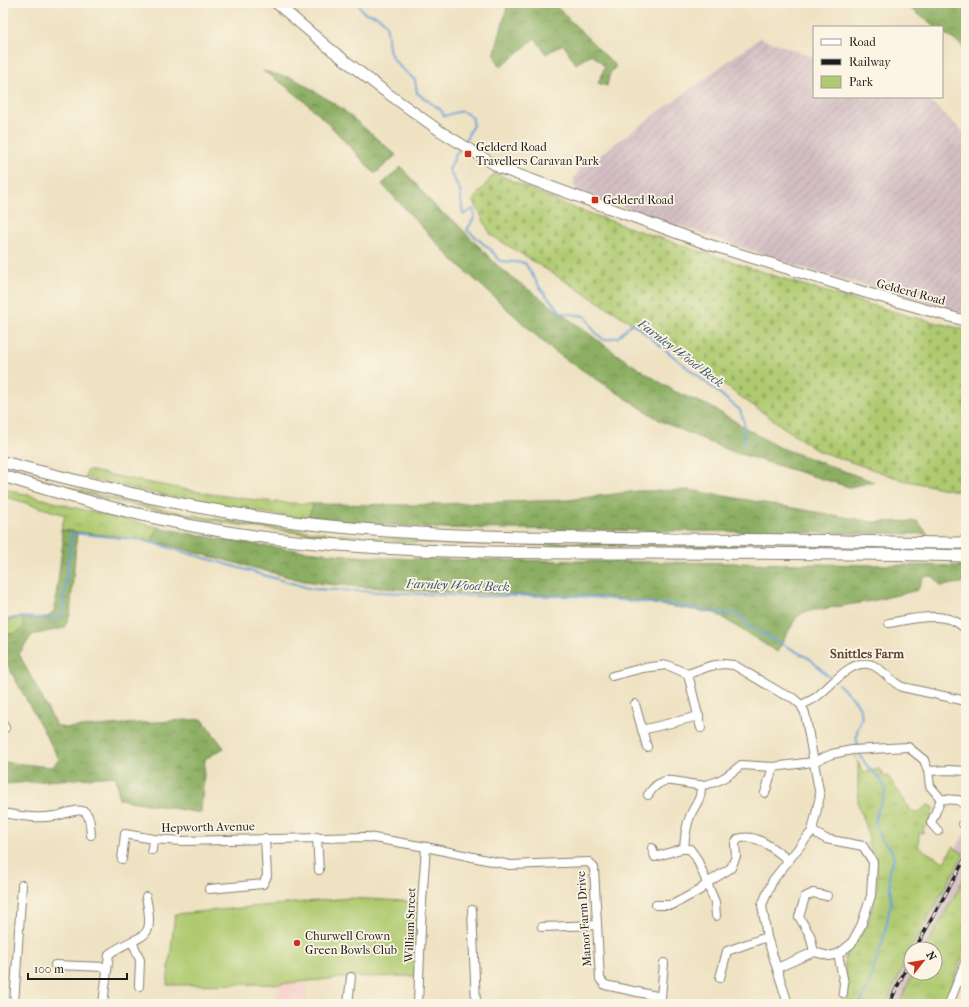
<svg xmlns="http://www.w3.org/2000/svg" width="969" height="1007" font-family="'IM FELL French Canon',serif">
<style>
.built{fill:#f7d0cb}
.industrial{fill:url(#industrial-furrows)}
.railway{fill:#d2bec2}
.grass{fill:url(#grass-tufts);stroke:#667346}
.forest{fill:url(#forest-crowns);stroke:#54653f}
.cemetery{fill:url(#cemetery-stones);stroke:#667346}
.park{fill:#afca70;stroke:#667346}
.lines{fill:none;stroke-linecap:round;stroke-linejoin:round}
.stream{stroke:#68a0d7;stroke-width:2}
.minor-casing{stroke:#857f6f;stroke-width:10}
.major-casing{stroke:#857f6f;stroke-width:12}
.highway-casing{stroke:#857f6f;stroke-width:13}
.minor{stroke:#fff;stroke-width:8}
.major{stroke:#fff;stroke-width:10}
.highway{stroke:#fff;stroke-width:11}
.rail-casing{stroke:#1c1c1c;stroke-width:3.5}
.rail{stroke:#fcf5e5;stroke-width:2;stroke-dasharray:6;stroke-linecap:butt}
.poi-dot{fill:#c8321e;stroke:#fcf5e5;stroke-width:1.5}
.labels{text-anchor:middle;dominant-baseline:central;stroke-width:3.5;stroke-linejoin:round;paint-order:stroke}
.poi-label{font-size:12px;fill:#1c1c1c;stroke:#fcf5e5;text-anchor:start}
.street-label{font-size:12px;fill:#1c1c1c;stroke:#fcf5e5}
.water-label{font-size:13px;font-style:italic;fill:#3e5770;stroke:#fcf5e5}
.neighbourhood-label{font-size:13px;font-weight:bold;fill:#5d4636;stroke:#fcf5e5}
</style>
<defs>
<pattern id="industrial-furrows" width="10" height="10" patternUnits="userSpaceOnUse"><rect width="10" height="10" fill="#d2bec2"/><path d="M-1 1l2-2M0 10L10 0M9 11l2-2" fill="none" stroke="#b4a3a6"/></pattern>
<pattern id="grass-tufts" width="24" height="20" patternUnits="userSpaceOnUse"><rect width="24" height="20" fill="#afca70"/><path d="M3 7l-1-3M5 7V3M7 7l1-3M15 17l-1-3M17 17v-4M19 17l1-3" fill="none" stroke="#96ad60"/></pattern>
<pattern id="forest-crowns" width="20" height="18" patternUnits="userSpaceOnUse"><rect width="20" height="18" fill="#8bae62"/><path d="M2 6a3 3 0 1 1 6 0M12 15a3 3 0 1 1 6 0" fill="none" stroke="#718d50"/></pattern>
<pattern id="cemetery-stones" width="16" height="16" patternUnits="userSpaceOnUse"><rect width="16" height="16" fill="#afca70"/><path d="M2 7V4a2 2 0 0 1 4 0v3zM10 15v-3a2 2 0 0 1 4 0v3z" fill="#96ad60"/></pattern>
</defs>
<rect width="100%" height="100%" fill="#fcf5e5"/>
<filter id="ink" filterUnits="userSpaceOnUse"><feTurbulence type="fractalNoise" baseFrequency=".025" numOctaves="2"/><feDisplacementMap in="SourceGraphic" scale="8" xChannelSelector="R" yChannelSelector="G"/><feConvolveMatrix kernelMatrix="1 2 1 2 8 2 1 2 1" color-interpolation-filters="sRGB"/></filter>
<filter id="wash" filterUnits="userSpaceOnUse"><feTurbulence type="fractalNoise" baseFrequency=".012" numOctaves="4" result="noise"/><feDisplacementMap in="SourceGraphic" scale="16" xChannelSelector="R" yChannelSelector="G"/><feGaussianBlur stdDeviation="0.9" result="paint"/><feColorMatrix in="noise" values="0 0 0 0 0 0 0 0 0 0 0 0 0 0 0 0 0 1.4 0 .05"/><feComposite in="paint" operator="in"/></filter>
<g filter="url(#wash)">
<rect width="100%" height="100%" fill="#eee2c2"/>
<path class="built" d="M306 981 307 1004H276L278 984Z"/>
<path class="industrial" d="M760 38 814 57V97H918L930 101 966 134V314L800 267 577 191 574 186V178L582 168Z"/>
<g class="railway">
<path d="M964 834 966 835V875L925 949H913L964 854 956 849Z"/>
<path d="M911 952V973H913L899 1004H886Z"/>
</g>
<g class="grass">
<path d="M3 468C101 499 203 520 305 531 380 540 455 540 531 542 615 543 700 545 784 546L783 548 454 544C302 540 148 516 3 471Z"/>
<path d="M87 470C161 485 237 502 313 504L308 519C233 509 159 495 85 478Z"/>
<path d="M3 488 68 506 157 527 152 541 61 530 65 515 3 496Z"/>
<path d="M855 755 863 773 880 769 885 777 888 776 911 811 917 813 928 805 934 808 928 825 923 828 924 832 919 834 918 847 944 862 953 847 964 854 911 949 886 1004H845C847 989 843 973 845 958 845 954 863 933 866 925 875 906 886 860 867 845L869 839 858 804V763Z"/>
<path d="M966 875V946L945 1004H899L913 973H935V949H925Z"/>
</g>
<g class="forest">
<path d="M508 3H553L616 66 610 73 607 86 598 83 605 67 592 54 576 64 563 44 546 54 535 38 501 67 494 56Z"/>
<path d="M903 3H966V52L960 44 942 32V27H936Z"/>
<path d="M263 71 295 79 341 108 396 155 375 174C342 138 306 96 263 71Z"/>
<path d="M401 167 439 211 454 221 502 270 622 358 674 391 711 407 776 446 874 482 849 487 730 451 661 421 564 358 549 347 449 256 382 184Z"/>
<path d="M690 490 873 522 917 521 928 534 431 528 308 519 313 504 411 505 568 500 638 491Z"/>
<path d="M157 527 213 538 286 549 353 556 415 559 966 566V582L941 586 933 576 923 577 918 590 872 601 804 612 796 618 777 652 715 613 607 597 446 592 336 585 304 581 152 541Z"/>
<path d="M61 530 77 532 70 615 64 628 32 635 19 654 56 725 64 728 202 719 224 748 205 759 201 813 119 799 116 776 3 784V762L52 767 59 759 3 657V619L48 617 54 611 63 542Z"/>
</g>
<path class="cemetery" d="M495 173 566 205 639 231 799 284 909 316 966 330V493L903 480 816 450 669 346 491 235 473 200Z"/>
<g class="park">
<path d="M22 618 24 627C17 633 12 636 3 632V620Z"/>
<path d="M349 898 422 902 420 976 351 977 278 984 167 985 175 914Z"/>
</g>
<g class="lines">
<g class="stream">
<path d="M358 3 364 13C397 17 383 36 391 55 396 66 407 72 415 80L417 93 441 110 444 116C457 113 460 107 473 118V125L466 139"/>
<path d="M458 150 449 170 460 190 463 215 473 209 475 216 467 230 491 250 500 261 525 263 542 291 562 313 585 316 595 332 604 340 618 337 632 323 740 410 744 422 745 444"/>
<path d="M3 620 21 617 55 619 62 613 72 533 142 540 312 589 472 596H578L673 605 740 615 747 625 810 659 829 677"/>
<path d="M838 684C847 693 865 705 861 720 857 732 855 733 858 747"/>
<path d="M859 751C863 768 882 775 885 789 886 796 881 803 878 809 871 825 880 841 892 850L894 859 889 870 891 902 883 940 868 986 860 1004"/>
</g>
</g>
</g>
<g filter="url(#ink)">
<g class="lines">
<defs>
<g id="minor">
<path d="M889 623C912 619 949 609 966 630"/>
<path d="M688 674 701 728"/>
<path d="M612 676 643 668 667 665 688 674 710 666 723 664 734 665 781 693 793 698 801 705 805 713 820 796 812 831 773 880 762 905 767 937 788 1004"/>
<path d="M635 704 647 747"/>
<path d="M801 705C808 702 815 699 820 694 834 683 852 658 872 665 884 670 890 681 902 687L966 701"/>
<path d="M3 724 5 728"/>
<path d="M642 730 699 716"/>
<path d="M928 771 930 786 941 799 958 800 966 805"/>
<path d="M765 793 773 767"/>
<path d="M648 795C664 770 677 785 700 785 716 785 729 775 741 765L773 767 813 762 832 754 852 750 908 747 924 760 928 771 950 770 966 771"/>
<path d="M3 813C22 816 35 819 55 816 64 815 77 807 85 812 91 817 90 828 91 835"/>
<path d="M963 824 966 819"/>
<path d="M938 831 931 823 941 799"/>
<path d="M317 837 319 870"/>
<path d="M652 848 655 857 681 849H690L697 859 707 883 700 890 672 905H656"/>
<path d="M684 848C685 836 686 825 691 814 697 801 701 801 701 785"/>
<path d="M152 850 153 839"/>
<path d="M122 859 125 834 153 839 181 841 368 837 426 847 510 865 589 862 594 868 600 979 605 985 661 997V1004"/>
<path d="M209 889 263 884 267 876 265 838"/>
<path d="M472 910 476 1004"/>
<path d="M716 916 715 902 707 883 731 868 736 856 735 843 738 839C756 832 775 850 788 860"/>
<path d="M542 927 597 925"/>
<path d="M132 941 140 960 139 986"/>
<path d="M814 952 810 935 799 917 805 897 813 893 827 896"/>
<path d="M838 954 844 983 843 993"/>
<path d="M55 965 106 967"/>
<path d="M777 968 814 952 829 956 838 954 851 944 861 926 871 896 873 862 863 846 826 839 812 831"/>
<path d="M720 978 727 951 767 937"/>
<path d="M661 997 664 963"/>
<path d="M14 1004 22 885"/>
<path d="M103 1004 109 954C142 931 156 945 146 897"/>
<path d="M348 1004 351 977"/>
<path d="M418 1004 422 902 426 847"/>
<path d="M949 1004 966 960"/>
</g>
<path id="major" d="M276 3 329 48 383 90 440 131 500 168 707 244 867 293 966 321"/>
<g id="highway">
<path d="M3 462C99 487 195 510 294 522 423 538 553 538 683 539 778 539 872 542 966 543"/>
<path d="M3 476C74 498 147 519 221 531 356 553 493 553 629 553 742 553 854 553 966 556"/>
</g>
</defs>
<use href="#minor" class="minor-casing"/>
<use href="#major" class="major-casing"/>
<use href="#highway" class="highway-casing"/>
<use href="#minor" class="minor"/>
<use href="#major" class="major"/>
<use href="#highway" class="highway"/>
<defs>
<g id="rail">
<path d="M915 949 966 857"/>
<path d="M889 1004 911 958"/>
</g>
</defs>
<use href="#rail" class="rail-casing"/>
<use href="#rail" class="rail"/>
</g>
</g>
<g class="poi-dot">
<rect x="464" y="150" width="8" height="8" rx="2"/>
<rect x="591" y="196" width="8" height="8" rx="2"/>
<circle cx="297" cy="943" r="4"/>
</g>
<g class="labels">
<g class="poi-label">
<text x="476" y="147">Gelderd Road<tspan x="476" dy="14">Travellers Caravan Park</tspan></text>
<text x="603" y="200">Gelderd Road</text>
<text x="305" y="936">Churwell Crown<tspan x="305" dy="14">Green Bowls Club</tspan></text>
</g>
<g class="street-label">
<text transform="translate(911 292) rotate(15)">Gelderd Road</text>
<text transform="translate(208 827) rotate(-1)">Hepworth Avenue</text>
<text transform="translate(584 919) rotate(-94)">Manor Farm Drive</text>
<text transform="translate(410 925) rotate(-88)">William Street</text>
</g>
<g class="water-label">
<text transform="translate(681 353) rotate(37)">Farnley Wood Beck</text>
<text transform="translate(458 585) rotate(2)">Farnley Wood Beck</text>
</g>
<g class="neighbourhood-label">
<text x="867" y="653">Snittles Farm</text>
</g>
</g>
<rect width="969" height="1007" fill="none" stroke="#fcf5e5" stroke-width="16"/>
<rect x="813" y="26" width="130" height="72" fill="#fcf5e5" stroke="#a29e95"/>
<rect x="821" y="39" width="20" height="6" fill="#ffffff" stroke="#a29e95"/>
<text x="849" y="46" font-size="12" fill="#1c1c1c">Road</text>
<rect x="821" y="59" width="20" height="6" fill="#1c1c1c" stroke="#a29e95"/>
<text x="849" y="66" font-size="12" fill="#1c1c1c">Railway</text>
<rect x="821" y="76" width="20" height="12" fill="#afca70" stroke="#a29e95"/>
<text x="849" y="86" font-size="12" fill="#1c1c1c">Park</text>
<g transform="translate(923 961) rotate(59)"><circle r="19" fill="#fcf5e5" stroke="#a29e95"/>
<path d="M0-3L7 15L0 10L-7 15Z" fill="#c8321e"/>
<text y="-6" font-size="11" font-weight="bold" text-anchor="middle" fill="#1c1c1c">N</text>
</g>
<path d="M28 973v6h99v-6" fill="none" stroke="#1c1c1c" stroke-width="2"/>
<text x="34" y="973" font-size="12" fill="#1c1c1c" stroke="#fcf5e5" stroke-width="3" paint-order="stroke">100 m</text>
</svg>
